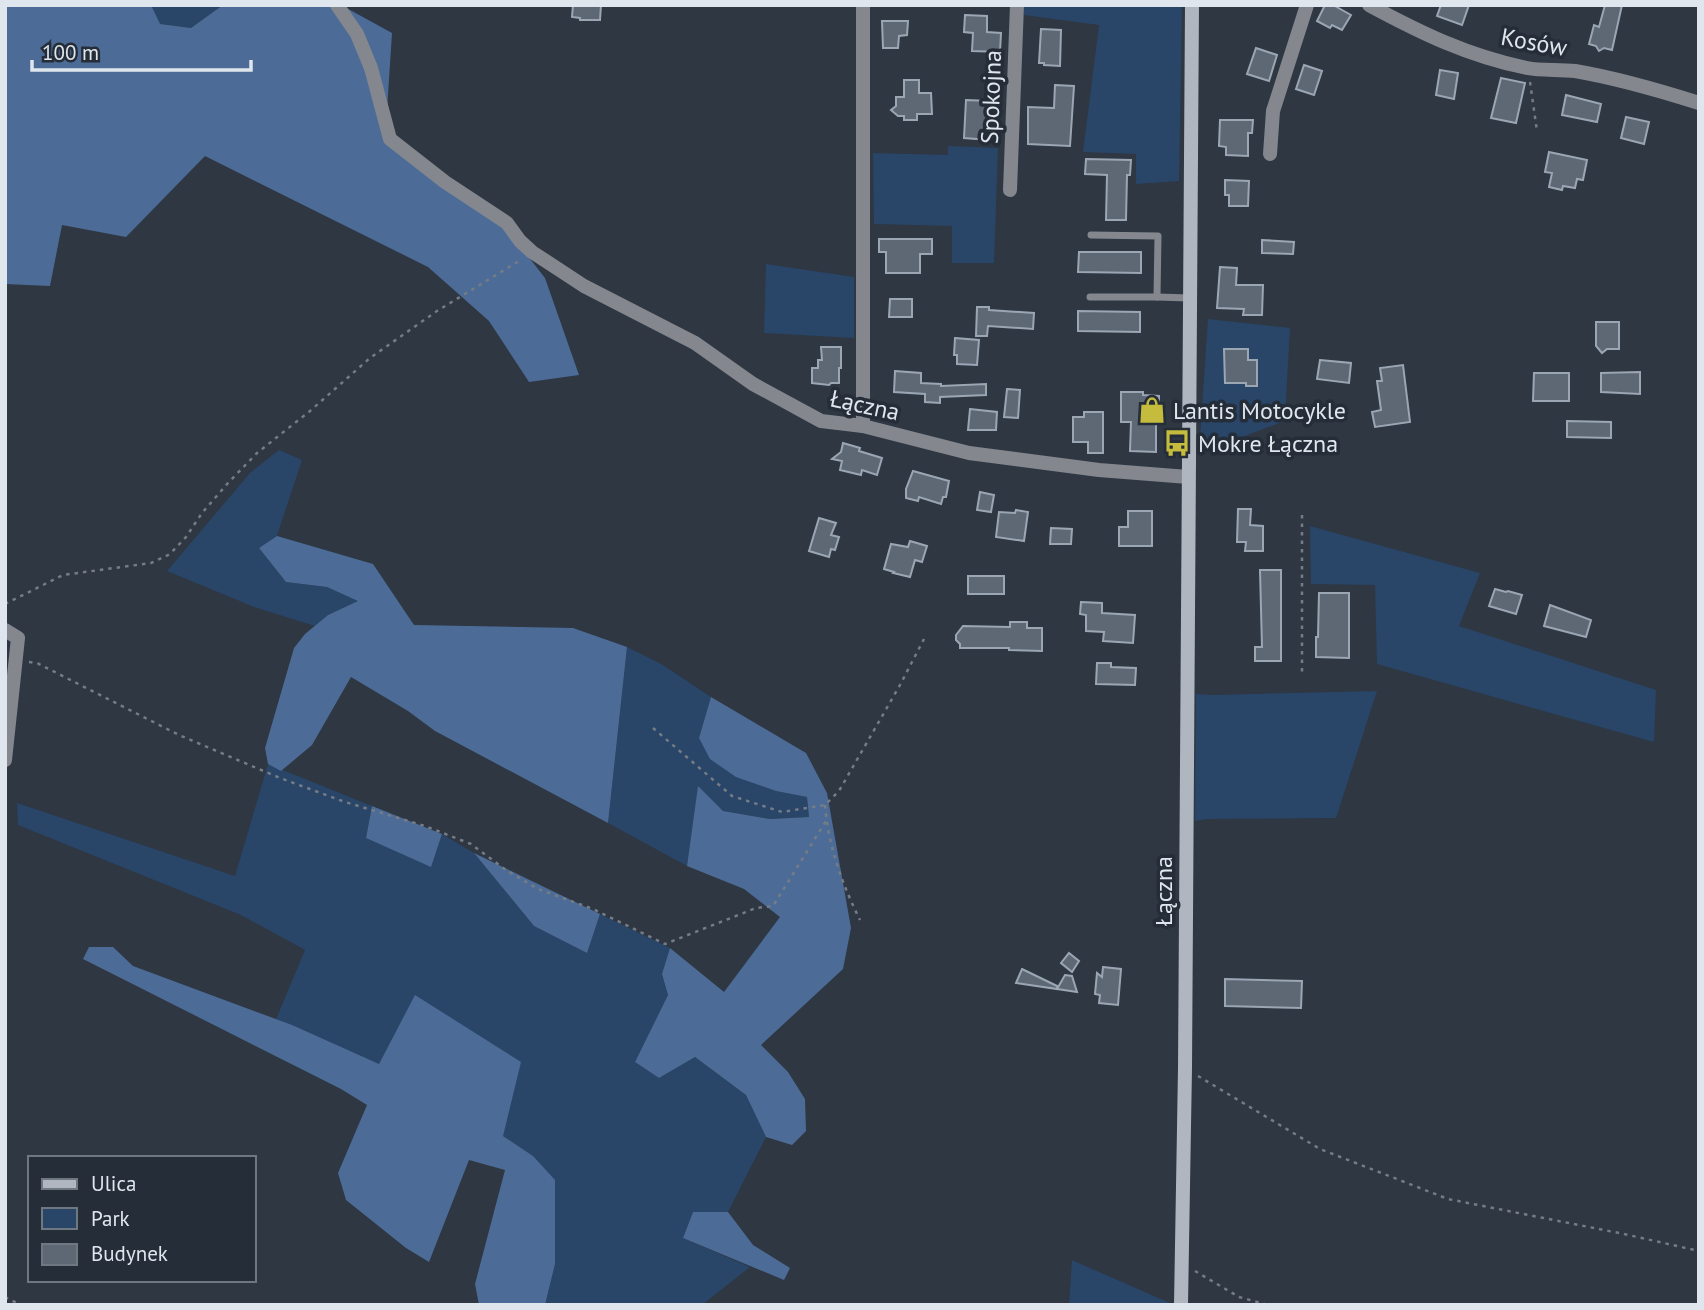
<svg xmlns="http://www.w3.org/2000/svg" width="1704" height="1310" font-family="'PT Sans',sans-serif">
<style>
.green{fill:#294568}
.forest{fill:#4c6c97}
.building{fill:#5e6774;stroke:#9ba6b4;stroke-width:2}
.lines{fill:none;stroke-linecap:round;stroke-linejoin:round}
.path{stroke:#757c86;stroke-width:2.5;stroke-dasharray:3.5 5;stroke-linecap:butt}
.lane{stroke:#84888e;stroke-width:7}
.street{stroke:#84888e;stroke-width:14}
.secondary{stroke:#afb6c0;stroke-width:14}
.labels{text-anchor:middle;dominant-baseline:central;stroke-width:7;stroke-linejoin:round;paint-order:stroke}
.street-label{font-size:24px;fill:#e0e6ed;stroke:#242d38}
.poi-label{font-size:24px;fill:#e0e6ed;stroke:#242d38;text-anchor:start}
</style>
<rect width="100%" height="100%" fill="#2e3742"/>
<g class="green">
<path d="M151 5H223L191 28 159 24Z"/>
<path d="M1024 5H1182L1179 181 1136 184V154L1083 152 1099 25 1024 15Z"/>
<path d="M948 146 998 148 994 263H952V226L874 224 873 153 948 155Z"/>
<path d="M766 264 854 277V338L764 333Z"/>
<path d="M1208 319 1290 328 1285 417 1293 418 1199 453Z"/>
<path d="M279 450 302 460 277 536 259 548 286 582 327 587 359 601 328 615 315 626 254 607 167 571 250 473Z"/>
<path d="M1310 526 1480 573 1459 626 1656 690 1654 742 1377 664 1375 585 1311 584Z"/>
<path d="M627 647 663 665 711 697 699 738 776 791 807 797 809 817 770 819 723 811 698 787 687 866 608 823Z"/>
<path d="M1377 691 1336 818 1207 819 1195 821 1196 694 1211 695Z"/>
<path d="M268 764 372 806 366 838 431 866 442 834 474 853 534 926 587 953 600 914 670 948 662 974 668 995 635 1062 659 1078 695 1057 746 1095 766 1137 728 1212H693L683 1238 750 1267 702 1305H545L555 1264 533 1156 503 1136 416 995 379 1064 276 1019 305 950 241 915 18 825 17 803 235 876Z"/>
<path d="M1072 1260 1172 1304V1305H1069Z"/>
</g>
<g class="forest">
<path d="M5 5H151L160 24 191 28 223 5H341L392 33 385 141 485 201 545 278 579 375 529 382 489 321 428 267 205 156 126 237 62 225 50 286 5 284Z"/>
<path d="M277 536 373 564 414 625 573 628 627 647 608 823 435 731 408 711 351 677 312 745 281 771 268 764 265 748 294 648 305 634 328 615 358 601 327 587 286 582 259 548Z"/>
<path d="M711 697 806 753 827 793 851 928 843 969 761 1045 788 1072 805 1099 806 1131 792 1145 766 1137 746 1095 695 1057 659 1078 635 1062 668 995 662 974 670 948 724 992 780 917 744 889 687 866 698 786 723 811 770 819 809 817 807 797 776 791 736 777 710 759 699 738Z"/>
<path d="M372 806 442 834 431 867 366 838Z"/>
<path d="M474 853 600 914 587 953 534 926Z"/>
<path d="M89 947H113L133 966 292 1025 379 1064 415 995 521 1062 503 1136 533 1156 555 1180V1264L545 1305H479L475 1284 505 1170 469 1160 429 1262 406 1248 346 1200 338 1173 367 1105 341 1089 83 959Z"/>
<path d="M693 1212H728L753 1245 790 1268 784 1280 683 1238Z"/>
</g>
<g class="building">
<path d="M573 5H601L600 20H580V18L572 17Z"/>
<path d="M1325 5H1333L1351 15 1342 30 1332 25 1330 28 1317 21Z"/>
<path d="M1441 5H1469L1462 25 1437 16Z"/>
<path d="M1605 5H1622L1612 50 1604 48 1599 51 1596 46 1589 44 1594 25 1599 27Z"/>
<path d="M965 15 987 16V32L1001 33 1000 52 972 51 973 33 964 32Z"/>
<path d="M882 21H908L907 35 899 36 898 48H883Z"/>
<path d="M1041 29 1061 30 1060 66 1044 65V63H1039Z"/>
<path d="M1256 48 1277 55 1269 81 1247 74Z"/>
<path d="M1304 65 1322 71 1314 95 1296 89Z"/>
<path d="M1440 70 1458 73 1454 99 1436 95Z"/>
<path d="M1501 78 1525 83 1516 123 1491 118Z"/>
<path d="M904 80H919V93H931L932 114H917V120H904V116H898L891 110 896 106V97H904Z"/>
<path d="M1055 85 1074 86 1070 146 1028 144V107L1054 108Z"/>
<path d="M1566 95 1601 104 1597 122 1562 115Z"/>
<path d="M966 100 990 101V111L993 112V130L989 129V140L964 138Z"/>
<path d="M1626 117 1649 122 1644 144 1621 138Z"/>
<path d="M1220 120H1253L1252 133H1248V156L1226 155V147L1219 146Z"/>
<path d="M1549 152 1587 160 1583 180 1577 179 1575 188 1563 186 1562 190 1549 187 1552 173 1545 172Z"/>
<path d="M1086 159 1131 160 1130 175H1127L1126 220H1106L1107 175 1085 174Z"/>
<path d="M1225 180 1249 181 1248 206H1229V195H1225Z"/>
<path d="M879 239H932V254H920V273H886V252H879Z"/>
<path d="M1262 240 1294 242 1293 254 1262 253Z"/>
<path d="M1079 252H1141V273L1078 272Z"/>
<path d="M1220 267 1237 268 1236 285H1263L1262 315H1243L1244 309 1217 308Z"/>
<path d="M890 299H912V317H889Z"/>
<path d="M977 307H989V310L1034 313 1033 329 988 326 987 336H976Z"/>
<path d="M1078 311 1140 312V332L1078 331Z"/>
<path d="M1596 322H1619V349H1607L1602 353 1596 346Z"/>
<path d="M955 338 979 340 977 365 957 364V355H954Z"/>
<path d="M821 347H841V368H839V383H831L829 385 812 383V368H818V360H822Z"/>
<path d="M1224 349H1248V360H1257V386H1246V383H1225Z"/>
<path d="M1320 360 1351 363 1349 383 1317 379Z"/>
<path d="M1403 365 1410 422 1375 427 1372 412 1381 410 1377 381H1382L1380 368Z"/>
<path d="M895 371 921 373V383L941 384V386L986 384V395L940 397V403L925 402V394L894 392Z"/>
<path d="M1640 372V394L1601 392V373Z"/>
<path d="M1534 373H1569V401H1533Z"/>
<path d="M1007 389 1020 390 1018 418 1004 417Z"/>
<path d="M1121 392H1143V395L1159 396V422H1156V452L1130 451 1131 422H1121Z"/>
<path d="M970 409 997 412 996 430H968Z"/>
<path d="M1084 412H1103V453H1088V442H1073V417H1084Z"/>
<path d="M1567 421 1611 422V438L1567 437Z"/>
<path d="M843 443 860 448 859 451 882 458 877 475 862 470 861 475 840 470 842 461 832 459 841 452Z"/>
<path d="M913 471 949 481 946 497H943L941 504 919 497 918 501 906 498V489Z"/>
<path d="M980 492 994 495 991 512 977 510Z"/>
<path d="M1238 509H1251L1250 525 1263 526V551H1245L1246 542H1237Z"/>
<path d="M1016 510 1028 512 1024 541 996 537 999 512 1015 513Z"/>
<path d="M1128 511H1152V546H1119V527H1128Z"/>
<path d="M819 518 836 523 831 535 839 537 835 550 831 549 829 557 809 551Z"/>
<path d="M1051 528 1072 529 1071 544H1050Z"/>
<path d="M910 541 927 546 922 562 915 560 910 577 893 573 894 572 884 569 891 544 908 547Z"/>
<path d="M1260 570H1281V661H1255V647H1262Z"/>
<rect x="968" y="576" width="36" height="18"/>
<path d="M1495 589 1506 592 1508 591 1522 595 1516 614 1489 606Z"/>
<path d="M1319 593H1349V658L1316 657V637H1318Z"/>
<path d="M1081 602 1102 603V613L1135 615 1133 643 1103 641 1104 632 1086 631V615L1080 614Z"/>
<path d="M1550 605 1591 620 1586 637 1544 626Z"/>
<path d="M1010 622H1027V628H1042V651L1009 650V648H960V644L956 640V635L963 626 1010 627Z"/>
<path d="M1097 663H1111V667L1136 668 1135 685 1096 684Z"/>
<path d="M1069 953 1079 961 1072 972 1061 963Z"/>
<path d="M1103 967 1121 969 1118 1005 1099 1003 1100 995 1095 994 1097 973 1102 977Z"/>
<path d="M1022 969 1057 986V989L1016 983Z"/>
<path d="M1065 975 1072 976 1077 992 1057 989Z"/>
<path d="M1225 979 1302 981 1301 1008 1225 1006Z"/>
</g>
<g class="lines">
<g class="path">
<path d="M1530 82 1537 131"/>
<path d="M1302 515V673"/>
<path d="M5 604 63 575 151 563 170 554 186 537 202 513 228 483 257 453 310 411 370 358 437 311 519 261"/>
<path d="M29 662 37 663 179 735 280 778 345 802 425 826 471 844 506 870 538 889 593 909 665 944 756 908 773 906 826 821"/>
<path d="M653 728 732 796 782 812 825 805 839 791 900 685 924 639"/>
<path d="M825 805C828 845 842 884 860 920"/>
<path d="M1198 1076 1320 1149 1448 1199 1624 1234 1699 1251"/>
<path d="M1195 1271 1239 1297 1268 1305"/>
<path d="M5 1297 21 1305"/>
</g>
<g class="lane">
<path d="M1090 297H1157L1158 236 1091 235"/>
<path d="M1157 297 1190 298"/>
</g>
<g class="street">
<path d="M337 5 357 34 371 68 390 139 445 182 507 223 520 241 532 252 584 286 695 343 753 384 821 421 863 426 969 453 1099 470 1188 477"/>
<path d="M1369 5C1421 33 1468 56 1527 68 1542 71 1559 69 1575 71 1616 78 1658 90 1699 103"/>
<path d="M1270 154 1273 111 1307 5"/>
<path d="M1010 190 1017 5"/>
<path d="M863 426V5"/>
<path d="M5 630 18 638 5 760"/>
</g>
<path class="secondary" d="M1181 1305 1185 1068 1192 5"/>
</g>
<defs>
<symbol id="shop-bare" viewBox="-9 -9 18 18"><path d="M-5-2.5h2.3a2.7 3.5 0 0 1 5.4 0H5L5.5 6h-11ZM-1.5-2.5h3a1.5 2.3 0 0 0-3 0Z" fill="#c5bc3d" stroke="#242d38" stroke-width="2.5" paint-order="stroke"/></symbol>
<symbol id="bus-bare" viewBox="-9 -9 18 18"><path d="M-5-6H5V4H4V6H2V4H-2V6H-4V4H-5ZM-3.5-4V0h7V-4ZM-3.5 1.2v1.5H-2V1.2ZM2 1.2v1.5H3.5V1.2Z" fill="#c5bc3d" stroke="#242d38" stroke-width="2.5" paint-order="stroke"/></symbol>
</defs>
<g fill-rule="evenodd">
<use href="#shop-bare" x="1133" y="391" width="38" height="38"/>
<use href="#bus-bare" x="1158" y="424" width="38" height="38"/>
</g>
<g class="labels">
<g class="street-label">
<text transform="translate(1534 42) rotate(10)">Kosów</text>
<text transform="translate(991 97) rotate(-88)">Spokojna</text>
<text transform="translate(865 405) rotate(12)">Łączna</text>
<text transform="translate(1163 891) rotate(-90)">Łączna</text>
</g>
<g class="poi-label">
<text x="1173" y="410">Lantis Motocykle</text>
<text x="1198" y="443">Mokre Łączna</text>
</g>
</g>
<rect width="1704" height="1310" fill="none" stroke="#e0e6ed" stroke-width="14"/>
<rect x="28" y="1156" width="228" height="126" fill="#242d38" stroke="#6f7780" stroke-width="2"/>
<rect x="42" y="1179" width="35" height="10" fill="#afb6c0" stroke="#6f7780" stroke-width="2"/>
<text x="91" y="1191" font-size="21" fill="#e0e6ed">Ulica</text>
<rect x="42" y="1208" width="35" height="21" fill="#294568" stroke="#6f7780" stroke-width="2"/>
<text x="91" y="1226" font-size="21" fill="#e0e6ed">Park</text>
<rect x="42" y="1244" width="35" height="21" fill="#5e6774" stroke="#6f7780" stroke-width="2"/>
<text x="91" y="1261" font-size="21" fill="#e0e6ed">Budynek</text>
<path d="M32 60v10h219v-10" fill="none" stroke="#e0e6ed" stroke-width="3.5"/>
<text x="42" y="60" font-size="21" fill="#e0e6ed" stroke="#242d38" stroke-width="5" paint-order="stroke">100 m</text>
</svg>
